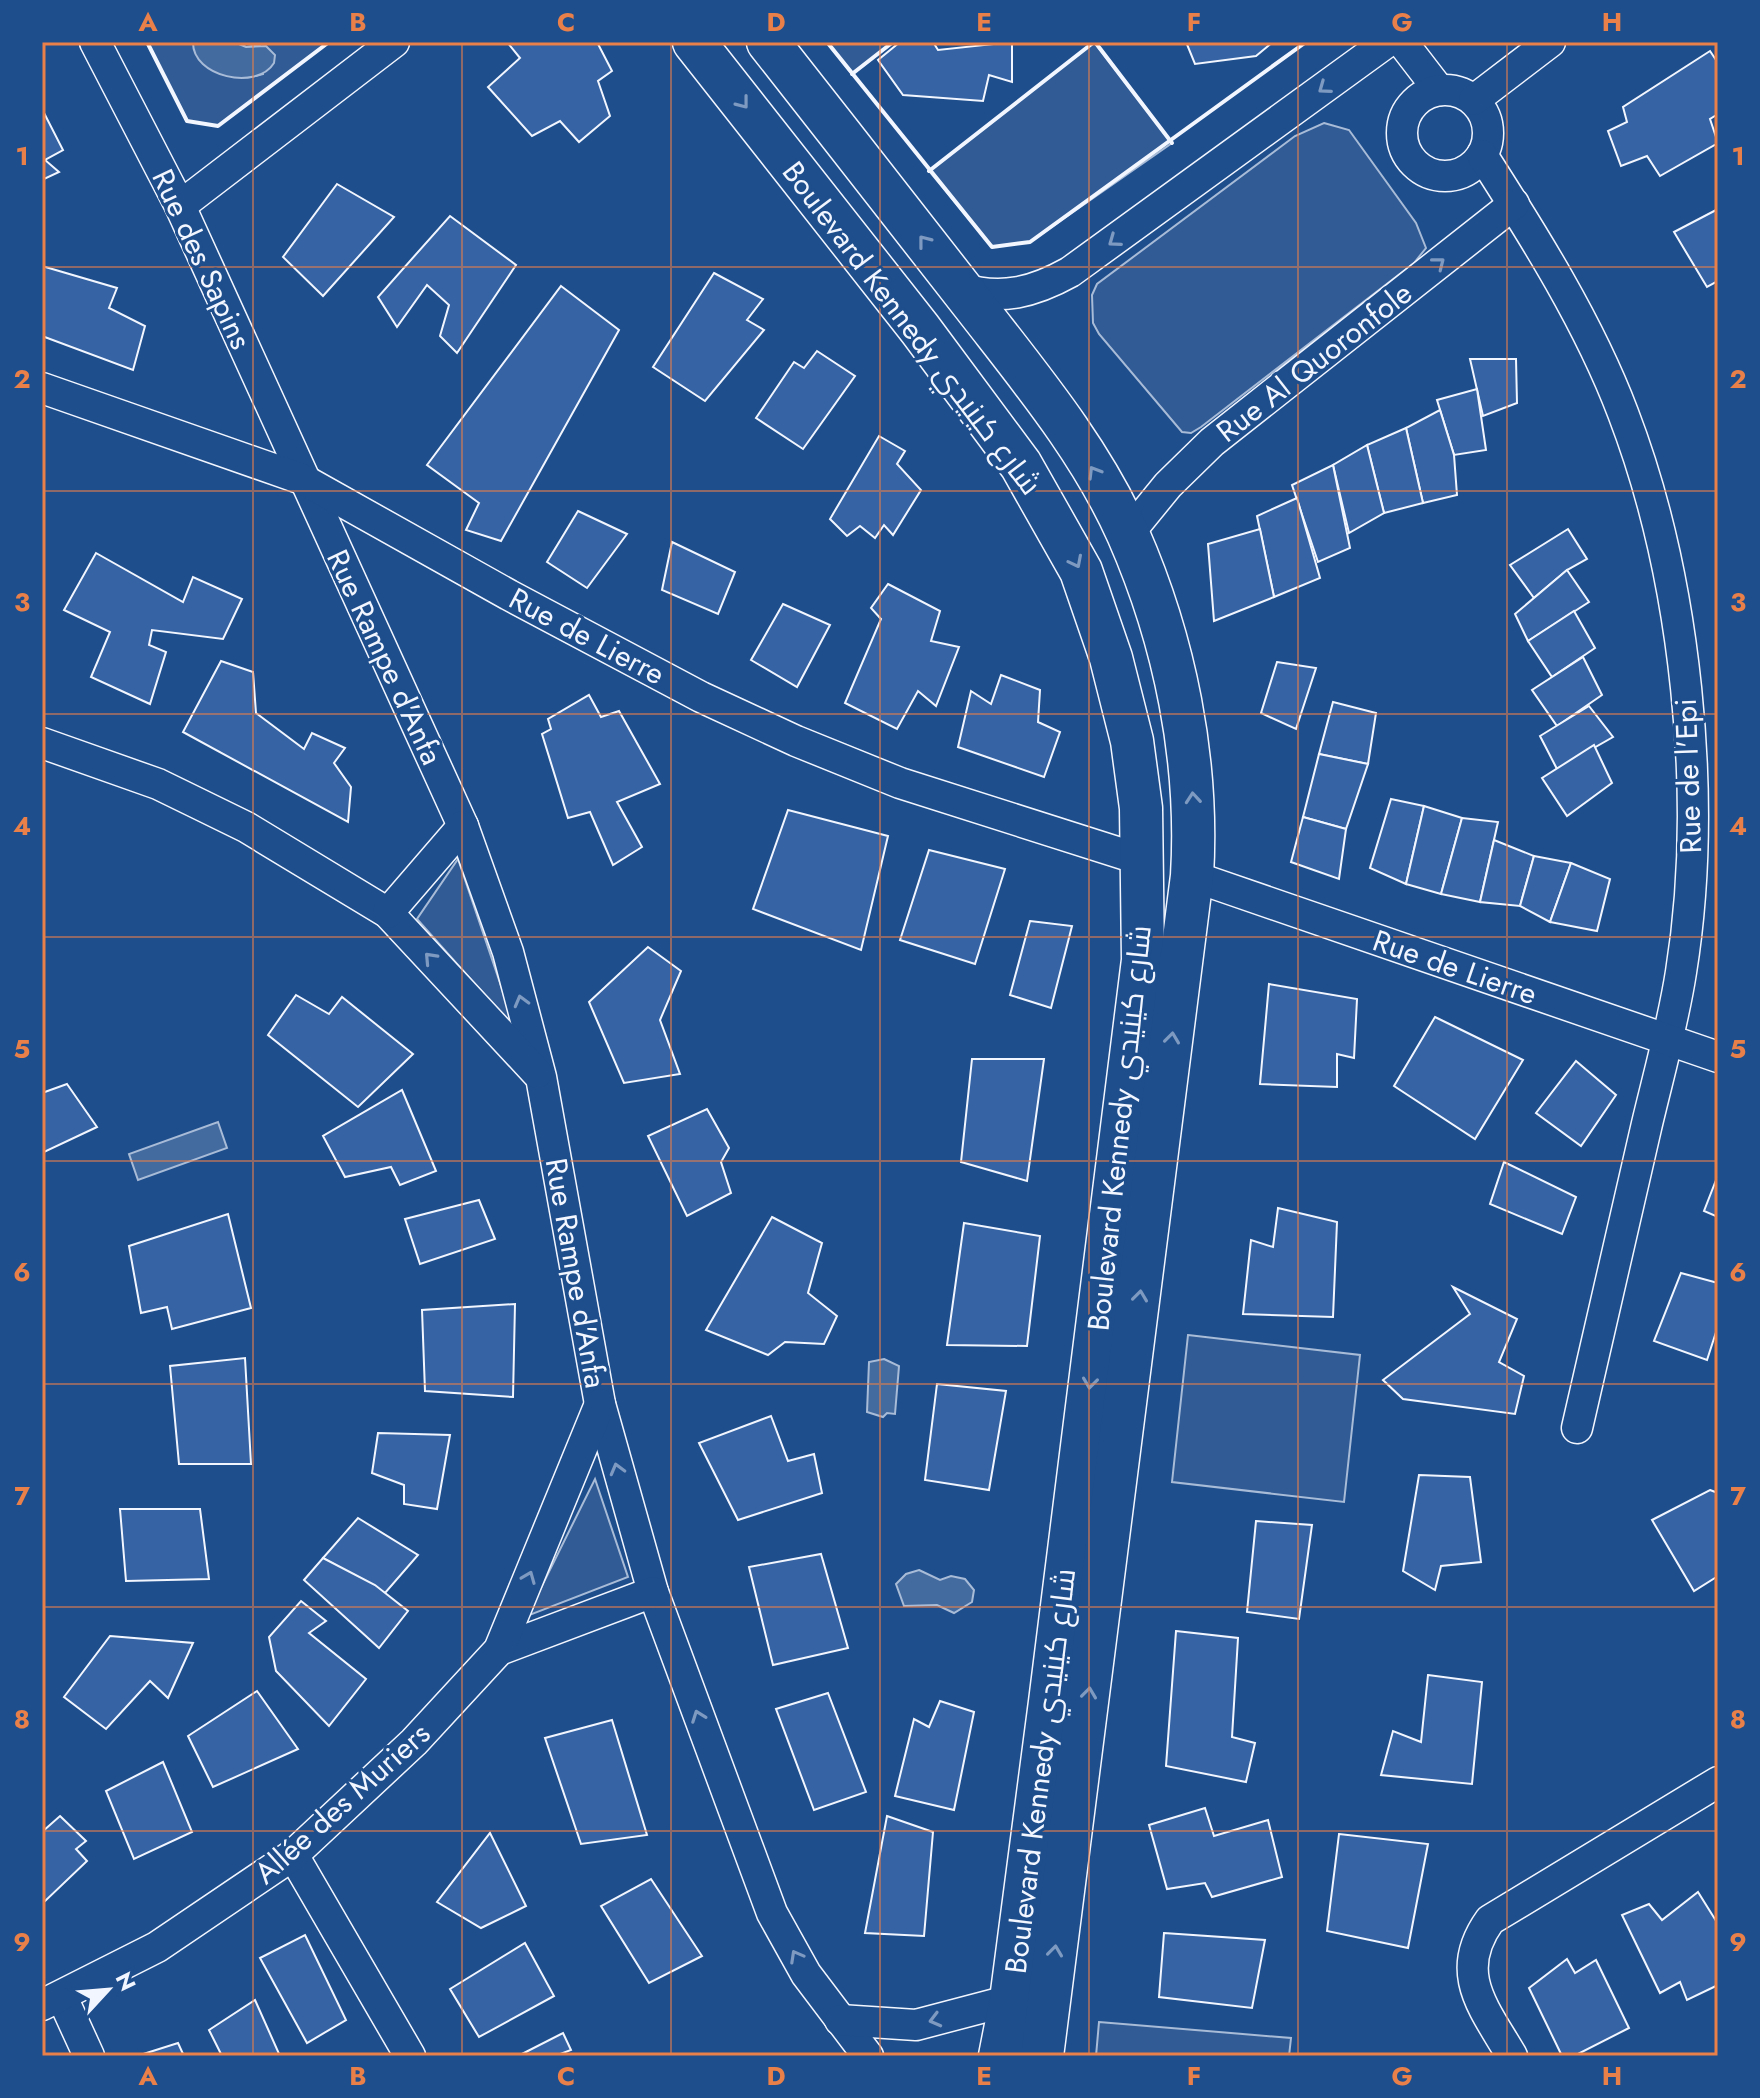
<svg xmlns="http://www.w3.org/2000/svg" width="1760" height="2098" font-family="Jost,Cairo,sans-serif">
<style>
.built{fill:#305b95;stroke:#a8bbd7;stroke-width:2}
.water{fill:#446ba0;stroke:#a8bbd7;stroke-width:2}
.building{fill:#3563a3;stroke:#f2f6ff;stroke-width:2}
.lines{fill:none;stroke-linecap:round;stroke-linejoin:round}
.minor-casing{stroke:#f2f6ff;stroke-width:33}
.secondary-casing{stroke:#f2f6ff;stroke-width:45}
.minor{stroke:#1f4e8c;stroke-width:30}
.secondary{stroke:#1f4e8c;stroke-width:42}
.wall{stroke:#f2f6ff;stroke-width:4}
.oneway{stroke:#7e9ac0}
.grid{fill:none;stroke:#ea8049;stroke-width:2;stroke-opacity:0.55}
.labels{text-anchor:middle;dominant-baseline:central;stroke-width:6;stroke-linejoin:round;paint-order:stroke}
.street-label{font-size:30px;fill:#f2f6ff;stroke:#1f4e8c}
.neatline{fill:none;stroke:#ea8049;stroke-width:3}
.grid-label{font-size:26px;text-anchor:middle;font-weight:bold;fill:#ea8049}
</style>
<rect width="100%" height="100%" fill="#1f4e8c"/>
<g class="built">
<path d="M147 42H193L231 75 256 76 263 74 260 45 246 47 234 42H329L218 126 187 121Z"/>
<path d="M827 42H893L852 74Z"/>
<path d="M1094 42 1172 143 1030 242 992 247 929 171Z"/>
<path d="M1324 123 1349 130 1416 223 1426 248 1414 263 1201 427 1191 433 1182 432 1099 334 1093 323 1092 295 1097 284 1295 136Z"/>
<path d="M458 859 516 1030 417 919Z"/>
<path d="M1188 1335 1360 1355 1344 1502 1172 1482Z"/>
<path d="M595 1479 628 1577 527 1616Z"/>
<path d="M1099 2022 1291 2038 1289 2056H1096Z"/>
</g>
<g class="water">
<path d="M234 42 246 47 266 46 275 55 274 63C257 91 192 77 193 42Z"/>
<path d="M218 1122 227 1148 138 1180 129 1154Z"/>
<path d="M884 1359 899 1366 895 1414 887 1413 883 1417 867 1412 869 1362Z"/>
<path d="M919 1570 940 1580 951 1576 965 1579 974 1590 972 1602 954 1613 937 1605 904 1606 896 1584 906 1574Z"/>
</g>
<g class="building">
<path d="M507 42H597L612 71 598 81 610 116 579 142 560 121 532 136 488 87 520 58Z"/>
<path d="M900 42H933L938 50 1012 42V82L989 75 983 101 903 95 878 60Z"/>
<path d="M1186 42H1273L1256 56 1195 64Z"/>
<path d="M1710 51 1718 63V114L1710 119 1718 143 1660 176 1647 156 1621 166 1608 131 1627 122 1623 107Z"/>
<path d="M42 109 63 150 45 160 59 172 42 180Z"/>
<path d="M337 184 394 217 323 296 283 257Z"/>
<path d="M1718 209V281L1707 287 1674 232Z"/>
<path d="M450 216 516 265 457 353 440 336 449 305 427 285 397 327 378 297Z"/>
<path d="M42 266 117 288 109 308 145 326 133 370 42 336Z"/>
<path d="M714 273 763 299 747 320 764 330 705 401 653 367Z"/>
<path d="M561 286 619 330 501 541 466 530 479 503 427 465Z"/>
<path d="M817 351 855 376 803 449 756 418 794 362 804 368Z"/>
<path d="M1470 359H1516L1517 403 1483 416Z"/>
<path d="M1477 389 1486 450 1454 455 1437 400Z"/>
<path d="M1440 410 1454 455 1457 495 1423 503 1406 428Z"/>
<path d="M1406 428 1423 503 1384 513 1367 445Z"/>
<path d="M879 436 905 451 897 464 921 490 893 535 884 525 875 538 860 526 847 536 830 519Z"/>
<path d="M1367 445 1384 513 1349 533 1333 465Z"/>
<path d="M1333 465 1350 548 1318 562 1292 485Z"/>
<path d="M1297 498 1320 578 1274 597 1257 516Z"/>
<path d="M578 511 627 534 587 588 547 562Z"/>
<path d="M1260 529 1274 597 1214 621 1208 544Z"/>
<path d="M1568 529 1587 559 1567 570 1534 598 1510 565Z"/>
<path d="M672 542 735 572 718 614 662 590Z"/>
<path d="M96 553 183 602 193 577 242 599 223 639 152 630 149 645 166 652 150 704 91 677 110 632 64 610Z"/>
<path d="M1567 570 1589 602 1528 641 1515 614Z"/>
<path d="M888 584 940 611 931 641 959 647 936 706 918 691 897 729 845 703 881 619 871 608Z"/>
<path d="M783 604 830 625 797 687 751 660Z"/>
<path d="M1574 611 1595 648 1552 677 1528 641Z"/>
<path d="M1583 657 1602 695 1557 726 1532 690Z"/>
<path d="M221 661 253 672 256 713 304 749 312 733 345 748 334 763 351 787 348 822 183 732Z"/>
<path d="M1277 662 1316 668 1296 729 1261 713Z"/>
<path d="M1001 675 1040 690 1038 722 1060 732 1044 777 958 747 971 691 991 704Z"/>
<path d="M589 695 601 717 619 711 660 784 617 802 642 847 613 865 590 812 568 818 542 734 551 729 548 719Z"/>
<path d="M1333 702 1376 713 1368 764 1319 754Z"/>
<path d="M1589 706 1613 737 1557 769 1540 736Z"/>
<path d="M1594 745 1612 783 1567 816 1542 778Z"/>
<path d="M1319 754 1368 764 1346 829 1303 817Z"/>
<path d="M1391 799 1424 806 1406 884 1370 868Z"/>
<path d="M1424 806 1462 818 1441 894 1406 884Z"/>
<path d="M788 810 888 836 861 950 753 909Z"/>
<path d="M1303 817 1346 829 1339 879 1291 862Z"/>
<path d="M1462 818 1498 822 1480 902 1441 894Z"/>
<path d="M1494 840 1534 856 1520 906 1480 902Z"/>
<path d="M929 850 1005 869 975 964 900 940Z"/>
<path d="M1534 856 1571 863 1550 922 1520 906Z"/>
<path d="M1571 863 1610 879 1597 931 1550 922Z"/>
<path d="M1030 921 1072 926 1051 1008 1010 995Z"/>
<path d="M648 947 681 971 660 1020 680 1074 624 1083 589 1002Z"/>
<path d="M1269 984 1357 999 1354 1058 1337 1054V1087L1260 1084Z"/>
<path d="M296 995 329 1014 342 997 413 1054 358 1107 268 1035Z"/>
<path d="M1435 1017 1523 1060 1475 1139 1394 1086Z"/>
<path d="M972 1059H1044L1027 1181 961 1162Z"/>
<path d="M1576 1061 1616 1095 1581 1146 1536 1113Z"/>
<path d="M67 1084 97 1127 42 1153V1093Z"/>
<path d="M402 1090 436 1171 400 1185 391 1167 345 1177 323 1136Z"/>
<path d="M707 1109 729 1148 721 1162 731 1193 687 1216 648 1136Z"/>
<path d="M1504 1162 1576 1197 1562 1234 1490 1204Z"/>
<path d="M1718 1175V1217L1704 1211Z"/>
<path d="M479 1200 495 1239 420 1264 405 1219Z"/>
<path d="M1278 1208 1337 1222 1333 1317 1243 1314 1251 1240 1273 1247Z"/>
<path d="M228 1214 251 1308 172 1329 167 1307 141 1313 129 1246Z"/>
<path d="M772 1217 822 1243 808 1293 837 1316 824 1344 785 1342 768 1355 706 1330Z"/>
<path d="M964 1223 1040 1236 1027 1346 947 1345Z"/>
<path d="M1681 1273 1718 1283V1326L1707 1360 1654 1341Z"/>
<path d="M1453 1287 1517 1319 1499 1362 1524 1376 1515 1414 1403 1399 1383 1380 1470 1314Z"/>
<path d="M515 1304 513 1397 425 1391 422 1310Z"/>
<path d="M245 1358 251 1464H179L170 1366Z"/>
<path d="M937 1384 1006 1391 989 1490 925 1480Z"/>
<path d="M771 1416 788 1461 814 1454 822 1493 738 1520 699 1443Z"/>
<path d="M378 1433 450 1435 437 1509 404 1504V1485L372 1473Z"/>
<path d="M1419 1475 1470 1477 1481 1562 1441 1566 1435 1590 1403 1571Z"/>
<path d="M1710 1490 1718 1493V1576L1694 1591 1652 1520Z"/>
<path d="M120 1509H200L209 1579 126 1581Z"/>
<path d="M358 1518 418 1555 385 1593 323 1558Z"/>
<path d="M1256 1521 1312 1525 1299 1619 1247 1612Z"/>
<path d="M821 1554 848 1648 773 1665 749 1567Z"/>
<path d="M323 1558 375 1585 408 1611 379 1648 304 1580Z"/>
<path d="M301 1601 326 1621 309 1633 366 1679 329 1726 276 1671 269 1637Z"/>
<path d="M1176 1631 1238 1638 1232 1737 1255 1743 1246 1782 1166 1766Z"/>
<path d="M110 1636 193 1643 168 1698 150 1681 106 1729 64 1697Z"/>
<path d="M1428 1675 1482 1682 1472 1784 1381 1775 1393 1731 1421 1742Z"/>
<path d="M257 1691 298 1749 213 1787 188 1736Z"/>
<path d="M828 1693 866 1792 814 1810 776 1709Z"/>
<path d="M940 1701 974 1712 954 1810 895 1796 914 1719 929 1727Z"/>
<path d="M612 1720 647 1835 581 1844 545 1738Z"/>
<path d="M163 1762 192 1832 134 1859 106 1791Z"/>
<path d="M1205 1808 1214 1836 1268 1820 1282 1877 1212 1897 1205 1883 1167 1889 1149 1825Z"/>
<path d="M60 1816 86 1841 76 1849 87 1861 42 1904V1832Z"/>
<path d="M887 1816 933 1832 924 1936 865 1933Z"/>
<path d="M490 1833 526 1906 481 1928 437 1902Z"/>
<path d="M1339 1834 1428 1844 1408 1948 1327 1931Z"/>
<path d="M651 1879 702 1956 649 1983 601 1906Z"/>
<path d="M1698 1892 1718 1924V1985L1687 2000 1680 1982 1660 1993 1622 1915 1649 1904 1662 1920Z"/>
<path d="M1164 1933 1265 1940 1252 2008 1159 1997Z"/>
<path d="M305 1935 346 2020 307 2043 260 1958Z"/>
<path d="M525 1943 554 1996 479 2037 450 1989Z"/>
<path d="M1567 1959 1575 1973 1596 1960 1629 2028 1574 2056H1562L1529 1988Z"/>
<path d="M255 2000 280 2056H222L209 2030Z"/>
<path d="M563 2033 571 2050 555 2056H518Z"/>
<path d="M178 2043 184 2056H137Z"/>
</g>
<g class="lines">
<defs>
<g id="minor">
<path d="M95 42 180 206 463 826 508 952 541 1077 600 1404 653 1592 772 1913 806 1974 868 2056"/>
<path d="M1402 42 1439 90"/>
<circle cx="1445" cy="133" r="43"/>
<path d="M1474 100 1550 42"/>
<path d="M1482 155C1534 236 1589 323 1623 413 1686 577 1709 798 1681 972 1673 1024 1658 1077 1646 1128 1623 1228 1600 1328 1577 1428"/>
<path d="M180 206 394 42"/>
<path d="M961 288C1001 301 1034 292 1070 272L1387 42"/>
<path d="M42 388 302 479 509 595 701 697 796 741 900 783 1142 860"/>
<path d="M1128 534 1168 485 1212 442 1514 204"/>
<path d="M42 743 158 784 199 804 246 827 388 913 537 1073"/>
<path d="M1192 876 1718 1057"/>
<path d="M388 913 463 826"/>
<path d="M499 1650 653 1592"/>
<path d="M293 1855 410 2056"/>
<path d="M62 1997 89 2056"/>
<path d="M42 2005 157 1947 293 1855 414 1742 499 1650 600 1404"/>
<path d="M840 2020 916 2025 1011 2000 1026 2006"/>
<path d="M1512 2056C1484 2008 1452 1973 1490 1920L1718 1782"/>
</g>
<g id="secondary">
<path d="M694 42 920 329 1021 465 1081 571 1111 658 1132 741 1141 808 1143 960 1050 1702 1011 2000 1000 2056"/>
<path d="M768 42C840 134 913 226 984 318 1037 386 1093 455 1128 534 1175 641 1199 760 1192 876L1042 2056"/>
</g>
</defs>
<use href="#minor" class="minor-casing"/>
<use href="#secondary" class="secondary-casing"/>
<use href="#minor" class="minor"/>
<use href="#secondary" class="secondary"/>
<g class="wall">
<path d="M147 42 187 121 218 126 329 42"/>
<path d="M827 42 992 247 1030 242 1306 42"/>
<path d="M1095 42 1172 143"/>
<path d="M852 74 893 42"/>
<path d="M929 171 1094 42"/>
</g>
</g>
<defs><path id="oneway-chevron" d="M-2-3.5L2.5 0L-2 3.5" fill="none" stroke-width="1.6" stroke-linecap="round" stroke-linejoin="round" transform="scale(2)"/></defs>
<g class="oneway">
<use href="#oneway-chevron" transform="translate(1324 88) rotate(144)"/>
<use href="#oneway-chevron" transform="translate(743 103) rotate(52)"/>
<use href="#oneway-chevron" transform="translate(924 241) rotate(-128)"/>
<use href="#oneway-chevron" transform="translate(1114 241) rotate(144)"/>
<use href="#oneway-chevron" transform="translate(1439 263) rotate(-38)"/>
<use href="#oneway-chevron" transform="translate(1094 472) rotate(-121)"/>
<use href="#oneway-chevron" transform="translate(1076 562) rotate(63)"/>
<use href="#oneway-chevron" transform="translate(1193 798) rotate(-95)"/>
<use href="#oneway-chevron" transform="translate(430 958) rotate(-133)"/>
<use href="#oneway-chevron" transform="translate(521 1001) rotate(-105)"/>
<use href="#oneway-chevron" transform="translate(1172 1038) rotate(-83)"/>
<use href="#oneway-chevron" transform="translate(1140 1296) rotate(-83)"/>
<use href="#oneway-chevron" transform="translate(1090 1383) rotate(97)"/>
<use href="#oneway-chevron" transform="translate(617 1469) rotate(-105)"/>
<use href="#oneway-chevron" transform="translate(529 1577) rotate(-68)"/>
<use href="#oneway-chevron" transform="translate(1089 1693) rotate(-83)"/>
<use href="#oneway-chevron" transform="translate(698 1716) rotate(-110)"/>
<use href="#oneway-chevron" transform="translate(1055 1951) rotate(-83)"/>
<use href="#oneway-chevron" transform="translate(796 1956) rotate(-119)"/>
<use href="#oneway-chevron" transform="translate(935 2020) rotate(165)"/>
</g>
<path class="grid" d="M253 42V2056M462 42V2056M671 42V2056M880 42V2056M1089 42V2056M1298 42V2056M1507 42V2056M42 267H1718M42 491H1718M42 714H1718M42 937H1718M42 1161H1718M42 1384H1718M42 1607H1718M42 1831H1718"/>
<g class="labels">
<g class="street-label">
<text transform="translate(202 259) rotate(65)">Rue des Sapins</text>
<text transform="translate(912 328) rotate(53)">Boulevard Kennedy شارع كينيدي</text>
<text transform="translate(1314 362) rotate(-38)">Rue Al Quoronfole</text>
<text transform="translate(587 636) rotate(28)">Rue de Lierre</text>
<text transform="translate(385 657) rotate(65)">Rue Rampe d'Anfa</text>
<text transform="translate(1688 776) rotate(-92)">Rue de l'Epi</text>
<text transform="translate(1455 967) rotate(19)">Rue de Lierre</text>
<text transform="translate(1119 1128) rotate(-84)">Boulevard Kennedy شارع كينيدي</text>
<text transform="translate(576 1273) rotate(80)">Rue Rampe d'Anfa</text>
<text transform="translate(1040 1771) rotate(-83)">Boulevard Kennedy شارع كينيدي</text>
<text transform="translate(342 1803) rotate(-42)">Allée des Muriers</text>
</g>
</g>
<rect width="1760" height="2098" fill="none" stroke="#1f4e8c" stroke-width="88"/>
<g transform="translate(108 1990) rotate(64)" stroke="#1f4e8c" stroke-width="6" paint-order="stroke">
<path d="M0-6L14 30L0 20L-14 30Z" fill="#f2f6ff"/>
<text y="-12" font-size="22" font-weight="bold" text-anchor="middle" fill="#f2f6ff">N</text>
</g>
<rect x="44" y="44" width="1672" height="2010" class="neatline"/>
<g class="grid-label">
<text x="148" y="31">A</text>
<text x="358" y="31">B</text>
<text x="566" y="31">C</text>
<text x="776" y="31">D</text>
<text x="984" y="31">E</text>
<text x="1194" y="31">F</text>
<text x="1402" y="31">G</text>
<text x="1612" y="31">H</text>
<text x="22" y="165">1</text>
<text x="1738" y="165">1</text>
<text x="22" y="388">2</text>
<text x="1738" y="388">2</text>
<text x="22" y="611">3</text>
<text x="1738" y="611">3</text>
<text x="22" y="835">4</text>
<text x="1738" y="835">4</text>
<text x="22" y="1058">5</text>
<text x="1738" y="1058">5</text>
<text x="22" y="1281">6</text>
<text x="1738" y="1281">6</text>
<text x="22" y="1505">7</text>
<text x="1738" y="1505">7</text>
<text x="22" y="1728">8</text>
<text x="1738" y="1728">8</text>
<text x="22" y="1951">9</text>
<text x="1738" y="1951">9</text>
<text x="148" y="2085">A</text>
<text x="358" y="2085">B</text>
<text x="566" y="2085">C</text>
<text x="776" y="2085">D</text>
<text x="984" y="2085">E</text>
<text x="1194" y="2085">F</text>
<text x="1402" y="2085">G</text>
<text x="1612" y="2085">H</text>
</g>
</svg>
